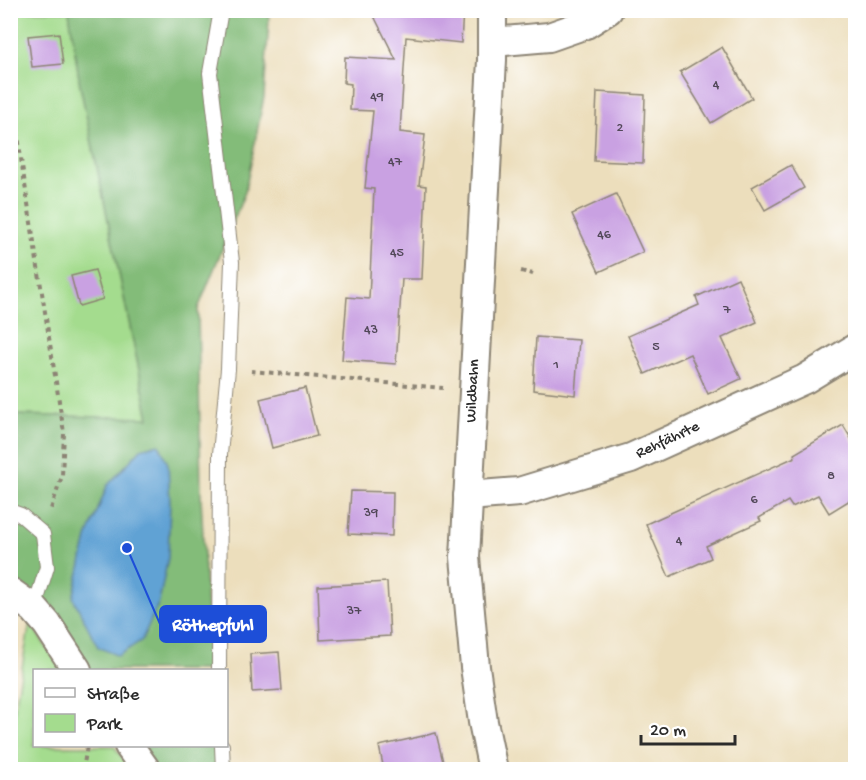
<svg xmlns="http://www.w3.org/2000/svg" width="866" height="780" font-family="'Gochi Hand',sans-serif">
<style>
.green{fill:#a4dc8e;stroke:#68845c;stroke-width:1.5}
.forest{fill:#83bc79;stroke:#577452;stroke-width:1.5}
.water{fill:#61a2d4;stroke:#466680;stroke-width:1.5}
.building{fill:#c9a1e2}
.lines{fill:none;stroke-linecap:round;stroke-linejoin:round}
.service-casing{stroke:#8c8474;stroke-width:16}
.minor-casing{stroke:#8c8474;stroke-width:32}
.path{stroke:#8c8474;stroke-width:4;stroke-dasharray:4.5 4.5;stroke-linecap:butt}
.service{stroke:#fff;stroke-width:14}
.minor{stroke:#fff;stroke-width:28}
.labels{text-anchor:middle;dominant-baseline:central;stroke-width:4.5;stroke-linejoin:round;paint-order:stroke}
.number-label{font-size:14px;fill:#524859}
.street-label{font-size:16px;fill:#2b2b2b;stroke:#fff}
.leader{fill:none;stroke:#1d4ed8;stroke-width:2}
.callout-dot{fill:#1d4ed8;stroke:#fff;stroke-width:2}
.callout{fill:#1d4ed8;stroke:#1d4ed8;stroke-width:2}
.callout-label{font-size:18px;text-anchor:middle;font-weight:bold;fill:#fff}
</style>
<rect width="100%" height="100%" fill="#fff"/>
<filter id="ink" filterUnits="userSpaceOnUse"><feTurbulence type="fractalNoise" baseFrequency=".0167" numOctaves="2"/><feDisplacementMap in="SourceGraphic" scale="12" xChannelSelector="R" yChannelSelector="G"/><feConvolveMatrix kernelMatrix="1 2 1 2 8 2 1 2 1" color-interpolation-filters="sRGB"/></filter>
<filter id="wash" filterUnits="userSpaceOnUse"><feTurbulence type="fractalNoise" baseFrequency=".008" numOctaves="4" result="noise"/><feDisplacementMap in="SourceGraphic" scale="24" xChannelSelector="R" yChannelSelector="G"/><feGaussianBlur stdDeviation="1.35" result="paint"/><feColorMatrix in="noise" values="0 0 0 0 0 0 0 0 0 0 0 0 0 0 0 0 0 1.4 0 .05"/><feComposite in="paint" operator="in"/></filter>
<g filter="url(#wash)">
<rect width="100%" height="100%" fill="#ecdebc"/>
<g class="green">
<path d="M11 11H69L80 85 149 418 11 415Z"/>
<path d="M30 623 62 670H34V746H114L130 769 11 770V729Z"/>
</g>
<g class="forest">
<path d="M69 11H267L269 18 264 97 245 192 198 309 201 497 210 670H87L11 579V415L149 418 80 85Z"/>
<path d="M138 746H224L229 769H155Z"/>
</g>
<path class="water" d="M159 444 168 464 170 502 168 558 159 602 142 640 118 656 98 647 73 598 87 538 107 486 141 449Z"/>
<g id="blocks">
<g class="building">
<path d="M371 10H463L461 43 406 37 400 132 425 135 419 185 426 186 422 279H402L396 364 342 360 347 297 369 299 374 189 365 188 373 111 350 110 351 84 344 83 345 57 396 60Z"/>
<path d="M59 33 63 64 32 67 28 36Z"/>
<path d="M722 47 752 98 711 123 680 72Z"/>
<path d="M597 92 645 95 643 163 594 161Z"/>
<path d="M791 165 804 188 765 210 752 187Z"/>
<path d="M616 194 643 252 599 272 572 214Z"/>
<path d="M95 270 103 299 79 306 71 276Z"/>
<path d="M738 278 757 322 722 338 741 379 708 394 690 354 645 374 628 336 699 305 696 297Z"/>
<path d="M536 337 579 340 575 395 533 390Z"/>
<path d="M305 388 317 436 272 448 260 399Z"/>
<path d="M843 425 855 445V497L829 513 818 495 792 507 788 501 759 518 761 521 706 546 711 558 669 577 646 524 795 457 794 454Z"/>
<path d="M351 491 393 492 392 536 348 534Z"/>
<path d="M387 582 390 636 320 640 318 586Z"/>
<path d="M279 652 282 690 252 692 250 654Z"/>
<path d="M436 733 445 770H384L379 746Z"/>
</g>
</g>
</g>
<g filter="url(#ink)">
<use href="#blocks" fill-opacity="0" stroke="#8c8474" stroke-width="1.5"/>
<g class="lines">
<defs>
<g id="service">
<path d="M10 511 21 515 43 534 47 567 34 609"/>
<path d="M219 670 220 454 228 369 232 262 210 73 221 10"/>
<path d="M222 746 223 770"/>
</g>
<g id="minor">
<path d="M492 10V60L465 557 475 667 483 722 493 770"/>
<path d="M493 42 549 37 586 24 608 10"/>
<path d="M468 496 519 492 631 458 805 379 856 348"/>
<path d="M10 592 34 609 47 624 77 670"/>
<path d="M129 746 146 770"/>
</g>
</defs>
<use href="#service" class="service-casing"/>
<use href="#minor" class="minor-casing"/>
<g class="path">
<path d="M10 69 21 159 64 433 62 476 50 512"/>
<path d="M521 271 533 274"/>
<path d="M251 371 443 388"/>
<path d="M83 770 87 746"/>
</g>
<use href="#service" class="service"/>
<use href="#minor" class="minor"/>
</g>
</g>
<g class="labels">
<g class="number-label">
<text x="716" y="85">4</text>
<text x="377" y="97">49</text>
<text x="620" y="128">2</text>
<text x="395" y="162">47</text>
<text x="604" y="235">46</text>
<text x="397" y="253">45</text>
<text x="727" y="310">7</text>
<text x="371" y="330">43</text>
<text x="656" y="347">5</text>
<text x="556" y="365">1</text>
<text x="831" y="476">8</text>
<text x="754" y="500">6</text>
<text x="371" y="513">39</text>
<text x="679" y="541">4</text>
<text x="354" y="611">37</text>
</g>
<g class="street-label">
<text transform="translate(474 391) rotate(-87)">Wildbahn</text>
<text transform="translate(668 441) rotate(-25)">Rehfährte</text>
</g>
</g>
<path class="leader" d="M127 548L160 624"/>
<circle class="callout-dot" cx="127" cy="548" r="6"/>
<rect class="callout" x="160" y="606" width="106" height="36" rx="6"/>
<g class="callout-label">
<text x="213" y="630">Röthepfuhl</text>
</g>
<rect width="866" height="780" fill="none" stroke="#fff" stroke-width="36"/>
<rect x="33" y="669" width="195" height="78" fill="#ffffff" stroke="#aaaaaa" stroke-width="1.5"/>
<rect x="45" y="688" width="30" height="9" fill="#ffffff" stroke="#aaaaaa" stroke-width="1.5"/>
<text x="87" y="699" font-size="18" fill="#2b2b2b">Straße</text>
<rect x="45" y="714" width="30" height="18" fill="#a4dc8e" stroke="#aaaaaa" stroke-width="1.5"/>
<text x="87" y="729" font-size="18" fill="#2b2b2b">Park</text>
<path d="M641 735v9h94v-9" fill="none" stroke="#2b2b2b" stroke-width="3"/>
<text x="650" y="735" font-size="18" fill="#2b2b2b" stroke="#ffffff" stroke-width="4.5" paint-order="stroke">20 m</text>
</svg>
